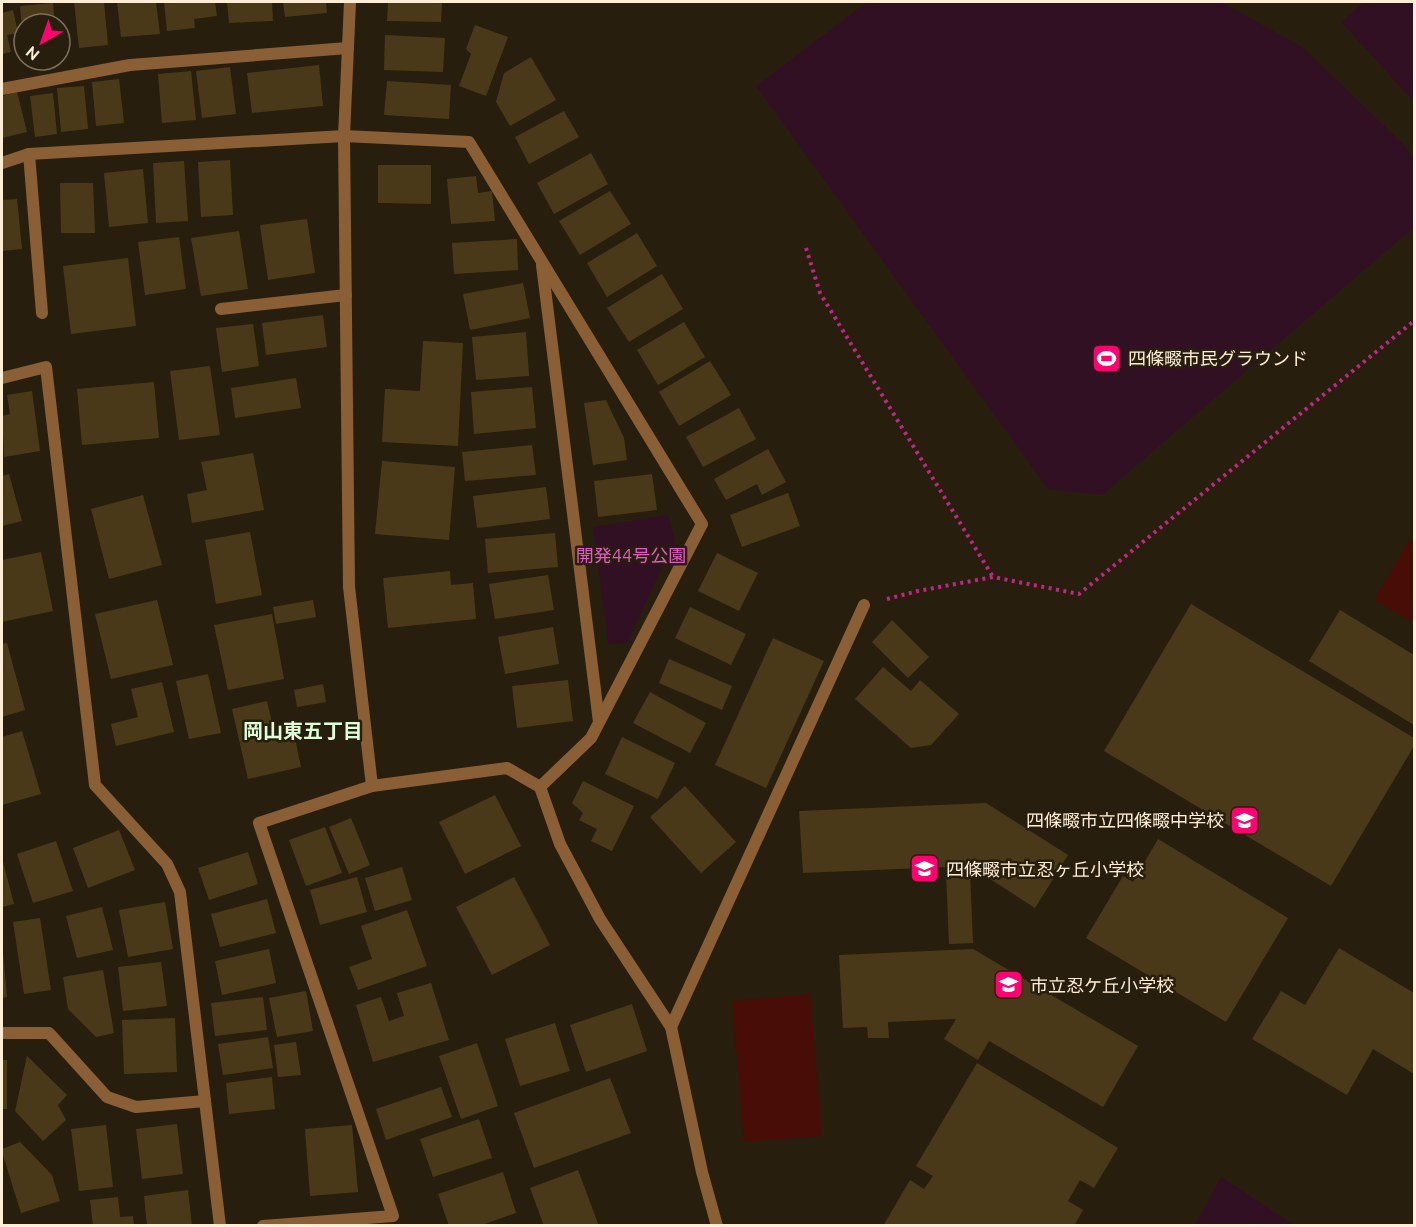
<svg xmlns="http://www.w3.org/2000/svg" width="1416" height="1227" font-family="Ubuntu,'Noto Sans JP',sans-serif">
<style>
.green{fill:#321024}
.water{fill:#480d07}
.building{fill:#4a3919}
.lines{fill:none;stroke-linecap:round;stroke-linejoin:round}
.path{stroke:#c02784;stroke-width:4;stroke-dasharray:3 4.5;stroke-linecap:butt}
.service{stroke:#8a5f36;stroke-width:12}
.minor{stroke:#8a5f36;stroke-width:12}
.labels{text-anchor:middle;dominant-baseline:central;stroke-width:5;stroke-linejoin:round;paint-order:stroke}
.poi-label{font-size:18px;fill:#ffedd5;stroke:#281e0e;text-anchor:start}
.park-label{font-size:18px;fill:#e758ca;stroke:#281e0e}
.neighbourhood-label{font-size:20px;font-weight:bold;fill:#deffd7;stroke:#281e0e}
</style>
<rect width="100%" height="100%" fill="#281e0e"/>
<g class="green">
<path d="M867 2H1221L1302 47 1405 146 1414 160V227L1102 495 1048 489 756 86Z"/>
<path d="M1364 2H1414V102L1341 22Z"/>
<path d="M668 515 675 540 627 643 608 644 593 527Z"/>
<path d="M1221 1177 1294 1225H1195Z"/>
</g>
<g class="water">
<path d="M1410 539 1414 541V623L1374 600Z"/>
<path d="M810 994 822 1136 744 1142 732 1001Z"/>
</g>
<g class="building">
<path d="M74 2H104L108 45 79 48Z"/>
<path d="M117 2H156L160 34 121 37Z"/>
<path d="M164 2H215L217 16 194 19 195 28 167 31Z"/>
<path d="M227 2H272L273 21 229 23Z"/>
<path d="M283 2H326L327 13 285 17Z"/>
<path d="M388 2H442L441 22 387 21Z"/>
<path d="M53 3 55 24H24L22 29 20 6Z"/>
<path d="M13 10 18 33 7 35 11 52 2 54V13Z"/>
<path d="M475 25 508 37 486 96 459 86 471 54 466 49Z"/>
<path d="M385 35 445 38 443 72 384 70Z"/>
<path d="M531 57 556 100 510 126 496 102 504 73Z"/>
<path d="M319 65 323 106 252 113 247 73Z"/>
<path d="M230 67 236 114 202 118 196 71Z"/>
<path d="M191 71 196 120 162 123 158 74Z"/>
<path d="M119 79 124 123 96 126 92 82Z"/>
<path d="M387 81 451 85 449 119 384 115Z"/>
<path d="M84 86 88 129 61 132 57 88Z"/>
<path d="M17 92 27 132 2 138V96Z"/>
<path d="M53 93 57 134 35 137 30 96Z"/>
<path d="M564 111 579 137 529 164 515 137Z"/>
<path d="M591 153 608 184 554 214 537 183Z"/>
<path d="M230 160 233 215 201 217 198 162Z"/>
<path d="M184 161 188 221 156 223 153 163Z"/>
<path d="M378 165H431V204L378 203Z"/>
<path d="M143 169 148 223 109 227 104 173Z"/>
<path d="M476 176 478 193 492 191 495 221 451 224 447 179Z"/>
<path d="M60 183H93L95 233H61Z"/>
<path d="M610 191 631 224 580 255 559 221Z"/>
<path d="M17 199 22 249 2 251V200Z"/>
<path d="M307 219 315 273 268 280 260 225Z"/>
<path d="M239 231 248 289 201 296 191 238Z"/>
<path d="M637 233 657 266 607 297 587 263Z"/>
<path d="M179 237 186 289 145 295 138 242Z"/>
<path d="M517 239 518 270 454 274 452 243Z"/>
<path d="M128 258 136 326 71 334 63 266Z"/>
<path d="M662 274 683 309 629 342 607 308Z"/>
<path d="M523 283 530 318 470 330 463 294Z"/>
<path d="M323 315 327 347 266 355 262 323Z"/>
<path d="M684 322 705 357 658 385 637 350Z"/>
<path d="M253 324 259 366 222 372 216 328Z"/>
<path d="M526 332 529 376 476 380 472 337Z"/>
<path d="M423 341 463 343 458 446 382 442 385 389 420 391Z"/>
<path d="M710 361 731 395 679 426 659 392Z"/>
<path d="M210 366 220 435 179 440 170 371Z"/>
<path d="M296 378 301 408 235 418 231 388Z"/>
<path d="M154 382 159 438 82 445 77 389Z"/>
<path d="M532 387 536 428 474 434 471 392Z"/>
<path d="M32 391 40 451 4 457 2 416 10 414 7 395Z"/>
<path d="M606 400 624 438 627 460 593 465 584 403Z"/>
<path d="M739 408 756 439 703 467 686 437Z"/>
<path d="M532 445 536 475 465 481 462 452Z"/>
<path d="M768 449 786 482 762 495 757 484 726 500 714 479Z"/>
<path d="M253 453 264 510 192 523 187 494 207 490 201 462Z"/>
<path d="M382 461 455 467 449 540 375 534Z"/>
<path d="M9 474 22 521 2 526V476Z"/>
<path d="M652 474 657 510 598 517 594 481Z"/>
<path d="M546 487 550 519 477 528 473 496Z"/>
<path d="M788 493 800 526 742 547 730 515Z"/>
<path d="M143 495 162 565 109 579 91 509Z"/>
<path d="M250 532 262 595 216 604 205 540Z"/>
<path d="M555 533 558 567 488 573 485 539Z"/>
<path d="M41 552 53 611 2 622V560Z"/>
<path d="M717 553 758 573 739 611 698 591Z"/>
<path d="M450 571 451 585 473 583 476 619 388 628 383 578Z"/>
<path d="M548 575 554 610 495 619 489 584Z"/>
<path d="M157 600 173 665 111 679 95 614Z"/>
<path d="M313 600 316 617 276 624 273 607Z"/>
<path d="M1191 604 1414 738V746L1331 886 1104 751Z"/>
<path d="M690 607 746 634 731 665 675 638Z"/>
<path d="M1340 610 1414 655V725L1309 661Z"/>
<path d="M272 614 284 679 228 690 214 625Z"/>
<path d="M892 620 929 657 908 678 872 642Z"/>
<path d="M553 627 559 664 505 674 498 637Z"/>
<path d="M773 638 824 661 766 788 715 765Z"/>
<path d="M7 643 25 710 2 717V644Z"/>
<path d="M669 659 732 686 722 710 659 683Z"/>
<path d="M883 667 911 691 920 680 959 714 931 745 911 748 855 699Z"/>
<path d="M208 674 221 733 189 739 176 681Z"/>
<path d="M568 680 573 721 517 728 512 686Z"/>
<path d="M162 682 174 732 116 746 111 724 138 717 131 689Z"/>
<path d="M323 684 326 702 297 707 294 690Z"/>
<path d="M650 692 706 723 690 753 633 723Z"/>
<path d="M267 701 273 727 292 723 301 767 248 779 232 709Z"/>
<path d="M22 731 41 794 2 805V737Z"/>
<path d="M622 737 675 763 658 799 605 774Z"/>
<path d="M583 781 634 806 612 851 591 841 597 829 579 820 583 813 572 803Z"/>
<path d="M685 786 736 842 701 873 650 817Z"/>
<path d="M495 795 521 846 465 874 439 822Z"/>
<path d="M986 803 1068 855 1035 908 970 866 803 873 799 811Z"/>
<path d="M351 818 370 865 349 874 329 827Z"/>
<path d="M325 827 342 873 306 886 289 840Z"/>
<path d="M119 830 135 870 88 888 73 848Z"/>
<path d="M1158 839 1288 918 1226 1022 1086 938 1123 876 1133 882Z"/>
<path d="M56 841 73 891 33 903 17 854Z"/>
<path d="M248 852 258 884 209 900 198 868Z"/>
<path d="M2 858 14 904 2 907Z"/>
<path d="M402 867 412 900 375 911 365 878Z"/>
<path d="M970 871 973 943 949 944 946 872Z"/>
<path d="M357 877 367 912 320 925 310 890Z"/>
<path d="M514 877 550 945 492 975 456 907Z"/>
<path d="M267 899 276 933 220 947 211 914Z"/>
<path d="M165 902 173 949 128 957 119 910Z"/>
<path d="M102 907 113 950 77 958 66 916Z"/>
<path d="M407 910 427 966 358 990 349 967 372 959 361 926Z"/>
<path d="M40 918 51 990 24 994 13 922Z"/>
<path d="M1339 948 1414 993V1074L1373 1049 1347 1095 1252 1039 1281 991 1305 1005Z"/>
<path d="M269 949 276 983 222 995 215 961Z"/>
<path d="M973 949 1138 1046 1103 1107 989 1041 978 1060 944 1039 956 1019 888 1022 889 1038H868L867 1027 843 1028 839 955Z"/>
<path d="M2 953H3L7 997 2 998Z"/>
<path d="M161 962 167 1006 123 1011 118 967Z"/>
<path d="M103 970 114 1033 96 1037 68 1009 63 977Z"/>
<path d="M431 983 449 1040 373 1062 356 1005 381 997 389 1021 404 1016 397 993Z"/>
<path d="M306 991 313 1031 277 1037 269 998Z"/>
<path d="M263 997 267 1030 215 1036 211 1003Z"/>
<path d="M632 1004 647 1051 586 1072 570 1025Z"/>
<path d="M175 1018 177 1072 124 1074 122 1020Z"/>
<path d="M555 1023 570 1071 520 1086 505 1039Z"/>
<path d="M268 1037 273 1068 223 1075 218 1044Z"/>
<path d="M296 1042 301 1075 278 1077 274 1045Z"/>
<path d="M477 1043 498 1106 461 1119 439 1056Z"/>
<path d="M27 1056 67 1095 58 1105 66 1120 43 1141 15 1111Z"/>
<rect x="2" y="1060" width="5" height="49"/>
<path d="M977 1063 1118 1148 1094 1188 1080 1180 1068 1201 1083 1210 1074 1226H883L910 1180 924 1189 933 1176 916 1166Z"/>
<path d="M272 1077 275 1109 229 1114 226 1083Z"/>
<path d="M610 1078 631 1133 534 1168 514 1113Z"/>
<path d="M441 1087 452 1117 386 1140 376 1109Z"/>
<path d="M479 1119 492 1158 433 1177 420 1139Z"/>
<path d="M177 1124 183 1174 142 1179 136 1129Z"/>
<path d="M106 1125 113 1187 79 1191 71 1129Z"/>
<path d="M352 1125 358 1192 310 1196 305 1129Z"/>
<path d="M20 1142 52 1175 60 1201 21 1213 2 1152V1149Z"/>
<path d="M578 1170 599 1226H544L530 1188Z"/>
<path d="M503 1172 516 1213 479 1226H449L438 1194Z"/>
<path d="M188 1190 192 1226H147L144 1196Z"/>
<path d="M118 1197 120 1217 133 1216 134 1226H93L90 1200Z"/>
</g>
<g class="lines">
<g class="path">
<path d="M806 248 820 293 993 577"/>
<path d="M887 599 918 591 993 577 1079 594 1414 321"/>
</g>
<g class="service">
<path d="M2 163 29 154"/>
<path d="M221 309 346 295"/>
<path d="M2 1033H49L107 1097 136 1107 205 1101"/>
</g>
<g class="minor">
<path d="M350 2 344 136 349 587 372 786"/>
<path d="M2 89 130 65 348 48"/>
<path d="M542 265 599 722"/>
<path d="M42 313 29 154 344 136 469 142 702 524 591 738 540 787"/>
<path d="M2 378 46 367 95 785 167 864 180 892 220 1226"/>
<path d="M671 1027 864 605"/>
<path d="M263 1226 393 1216 259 823 372 786 507 768 540 787 560 844 600 919 671 1027 702 1172 717 1226"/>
</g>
</g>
<defs>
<symbol id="stadium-square" viewBox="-11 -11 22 22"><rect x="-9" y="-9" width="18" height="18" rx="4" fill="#ff0171" stroke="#281e0e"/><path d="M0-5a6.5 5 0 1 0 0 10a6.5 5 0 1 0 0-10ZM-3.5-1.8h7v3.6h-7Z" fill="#fff"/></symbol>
<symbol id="school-square" viewBox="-11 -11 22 22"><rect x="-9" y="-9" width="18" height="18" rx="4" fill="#ff0171" stroke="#281e0e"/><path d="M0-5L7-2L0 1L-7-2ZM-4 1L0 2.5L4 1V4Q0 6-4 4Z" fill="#fff"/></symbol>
</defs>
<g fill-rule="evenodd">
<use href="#stadium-square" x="1090" y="342" width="33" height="33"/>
<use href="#school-square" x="1228" y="804" width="33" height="33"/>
<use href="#school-square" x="908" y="852" width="33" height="33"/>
<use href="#school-square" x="992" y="968" width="33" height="33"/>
</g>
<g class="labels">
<g class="poi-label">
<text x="1128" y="358">四條畷市民グラウンド</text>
<text x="1224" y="820" text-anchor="end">四條畷市立四條畷中学校</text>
<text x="946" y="869">四條畷市立忍ヶ丘小学校</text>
<text x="1030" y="985">市立忍ケ丘小学校</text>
</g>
<g class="park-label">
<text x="631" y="555">開発44号公園</text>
</g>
<g class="neighbourhood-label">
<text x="303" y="730">岡山東五丁目</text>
</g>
</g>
<rect width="1416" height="1227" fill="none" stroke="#ffedd5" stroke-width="6"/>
<g transform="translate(42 42) rotate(220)"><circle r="28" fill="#281e0e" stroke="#7e715e" stroke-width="1.5"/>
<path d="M0-4.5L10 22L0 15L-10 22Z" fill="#ff0171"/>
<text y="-9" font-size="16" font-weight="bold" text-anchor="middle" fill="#ffedd5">N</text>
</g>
</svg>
